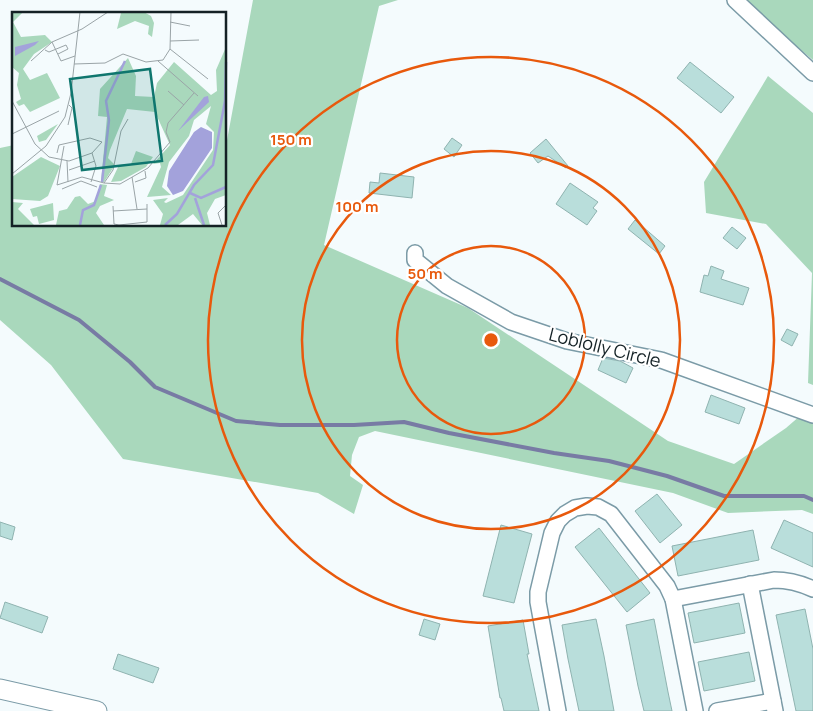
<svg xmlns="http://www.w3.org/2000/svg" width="813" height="711" font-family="Manrope,sans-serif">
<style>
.green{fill:#a9d8bc}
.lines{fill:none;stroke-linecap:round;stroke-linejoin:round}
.stream{stroke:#787ba4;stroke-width:4}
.building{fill:#b9dedb;stroke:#8fb3b0}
.minor-casing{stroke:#7b9ba7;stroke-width:18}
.tertiary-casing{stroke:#7b9ba7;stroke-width:21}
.minor{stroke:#fff;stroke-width:15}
.tertiary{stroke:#fff;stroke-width:19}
.ring{fill:none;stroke:#e8590c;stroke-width:2.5}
.labels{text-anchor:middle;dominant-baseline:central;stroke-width:4.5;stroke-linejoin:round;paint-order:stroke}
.street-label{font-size:18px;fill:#142125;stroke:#fff}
.inset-river{fill:none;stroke:#a3a2db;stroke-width:2.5}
.inset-road{fill:none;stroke:#9aa4a7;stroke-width:1}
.view{fill:#0f766e;fill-opacity:0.15;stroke:#0f766e;stroke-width:2.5}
.inset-edge{fill:none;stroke:#142125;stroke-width:2.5}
.centre{fill:#e8590c;stroke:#fff;stroke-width:2.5}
.ring-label{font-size:15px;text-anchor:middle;font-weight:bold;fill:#e8590c;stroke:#fff;stroke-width:4.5;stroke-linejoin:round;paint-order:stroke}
</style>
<rect width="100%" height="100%" fill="#f4fbfd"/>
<g class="green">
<path d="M253 0H398L379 6 324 245 468 308 668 441 734 464 786 428 801 415 813 422V514L802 510 728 513 673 493 375 431 359 437 352 455 350 476 363 485 354 514 318 493 123 459 51 365 0 320V148L14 145V225H225V151Z"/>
<path d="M741 0H813V60Z"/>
<path d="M768 76 813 113V385L808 383 812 273 766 224 706 213 704 182Z"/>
</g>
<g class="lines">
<path class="stream" d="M0 279 79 320 130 362 155 387 236 421 280 425H354L404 422 449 433 554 453 609 461 667 476 724 496H804L813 500"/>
</g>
<g class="building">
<path d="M690 62 734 97 721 113 677 78Z"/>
<path d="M452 138 462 145 454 157 444 149Z"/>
<path d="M546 139 568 166 566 168 548 156 538 163 530 153Z"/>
<path d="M380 173 414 177 412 198 369 193 370 182 379 183Z"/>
<path d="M570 183 598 202 593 208 597 211 587 225 556 204Z"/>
<path d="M635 220 665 246 659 254 628 229Z"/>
<path d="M732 227 746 238 737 249 723 238Z"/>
<path d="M711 266 724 271 721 279 749 288 743 305 700 292 704 275 708 276Z"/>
<path d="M787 329 798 334 792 346 781 340Z"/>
<path d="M603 358 620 361 633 368 626 383 598 370Z"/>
<path d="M711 395 745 408 739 424 705 412Z"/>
<path d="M657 494 682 525 660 543 635 511Z"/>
<path d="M784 520 813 533V567L771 548Z"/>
<path d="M0 522 15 527 12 540 0 536Z"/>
<path d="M501 525 532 534 514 603 483 596Z"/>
<path d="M599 528 650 593 627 612 575 547Z"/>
<path d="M753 530 759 560 678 576 672 546Z"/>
<path d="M5 602 48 617 42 633 0 618Z"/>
<path d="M739 603 745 633 694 643 688 613Z"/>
<path d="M805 609 813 649V711H796L776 615Z"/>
<path d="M424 619 440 624 435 640 419 635Z"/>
<path d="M596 619 604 656 614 711H579L568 659 562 625Z"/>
<path d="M654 619 668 692 672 711H644L638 686 626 625Z"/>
<path d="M523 620 529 654H527L539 711H504L501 698H500L488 626Z"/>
<path d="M749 652 755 681 704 691 698 662Z"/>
<path d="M118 654 159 668 153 683 113 669Z"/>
</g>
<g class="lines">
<defs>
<g id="minor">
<path d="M735 0 813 73"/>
<path d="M415 253V260L447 286 511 322 567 341 661 360 813 415"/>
<path d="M750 584 775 711"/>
<path d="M673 599 774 580C788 580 800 583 813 589"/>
<path d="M558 711 538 602V592L552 533 558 521 565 514 575 508 587 506 598 507 611 514 667 586 673 599 695 711"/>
<path d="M717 711 773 701"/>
</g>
<path id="tertiary" d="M0 689 97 711"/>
</defs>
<use href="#minor" class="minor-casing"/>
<use href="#tertiary" class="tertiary-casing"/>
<use href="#minor" class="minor"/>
<use href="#tertiary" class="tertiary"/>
</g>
<g class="ring">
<circle cx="491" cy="340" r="94"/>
<circle cx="491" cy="340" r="189"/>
<circle cx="491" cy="340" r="283"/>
</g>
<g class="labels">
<g class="street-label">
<text transform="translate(605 347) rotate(14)">Loblolly Circle</text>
</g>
</g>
<g transform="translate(12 12)">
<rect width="214" height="214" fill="#f4fbfd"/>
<path d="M0 0H11L1 10 9 25 33 23 40 30 22 42 11 57 18 68 35 61 48 86 18 100 12 92 7 94 4 90 9 87 5 73 7 61 0 55ZM113 0H132L139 4 142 11 140 25 136 22 137 14 123 9 105 17 109 1ZM214 35V183L203 187 195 201 198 213H190L181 202 166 213H148L151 202 141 188 156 186 152 190 154 191 171 183 201 138 202 120 194 112 199 94 182 108 177 124 157 150 150 175 159 183 135 185 149 155 148 151 141 152 158 133 143 100 115 97 98 138 96 146 103 153 92 170H89L95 105 86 104 88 77 116 46 124 64 123 84 142 85 145 71 162 50 199 83 205 79 204 58ZM46 112 34 128 27 130 25 124ZM124 139 141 145 134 155 109 169 99 170 107 153 119 152ZM29 145 48 154 36 184 28 189 0 187V165ZM88 172 95 173 92 184 102 188 88 194 84 201 92 213H44L47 199 55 197 63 185 68 184 76 192 84 189ZM0 190 11 191 6 197 22 213H0ZM41 191 42 208 27 212 25 204 21 205 18 197Z" fill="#a9d8bc"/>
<path d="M27 29 23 33 3 44V35ZM196 84 197 90 166 119 192 85ZM189 115 200 120V136L171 179 161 183 155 174 157 159 182 120Z" fill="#a3a2db"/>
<path class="inset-river" d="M90 170 97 108 94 89 113 49M178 181 189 186 214 175M183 186 192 213M68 213 71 198 82 193 89 173M153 213 165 202 182 173 201 153 213 89 214 50"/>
<path class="inset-road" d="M158 10 178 14M158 29 187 28M158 37 196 67M33 38 37 40 54 33 56 37 46 42M63 44 49 49 40 30 70 17 96 0M19 49 40 30M146 49 186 84M62 52 93 51 111 42 134 50 151 48 158 37 159 0M156 79 172 93M0 89 23 132 37 145 57 149 80 141 90 130 78 126 47 133 45 141M56 113 60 96 57 93M0 122 47 99M52 134 45 173 70 165 92 171 101 158 109 119 116 107M55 149 56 170M57 158 83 149M0 162 34 134 53 105 59 81 68 0M120 165 125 197M79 170 84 154 80 141M123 170 134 166 133 159M92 171 108 172 136 156 158 130 154 120 156 111 182 81M50 177 69 169 85 175M101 194 102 212 107 213 135 210V192M101 199 135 197M210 213 206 201 214 193"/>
<path class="view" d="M138 57 150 149 70 158 58 67Z"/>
<rect width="214" height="214" class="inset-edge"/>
</g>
<circle cx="491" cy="340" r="8" class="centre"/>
<g class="ring-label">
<text x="291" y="145">150 m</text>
<text x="357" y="212">100 m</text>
<text x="425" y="279">50 m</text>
</g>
</svg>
